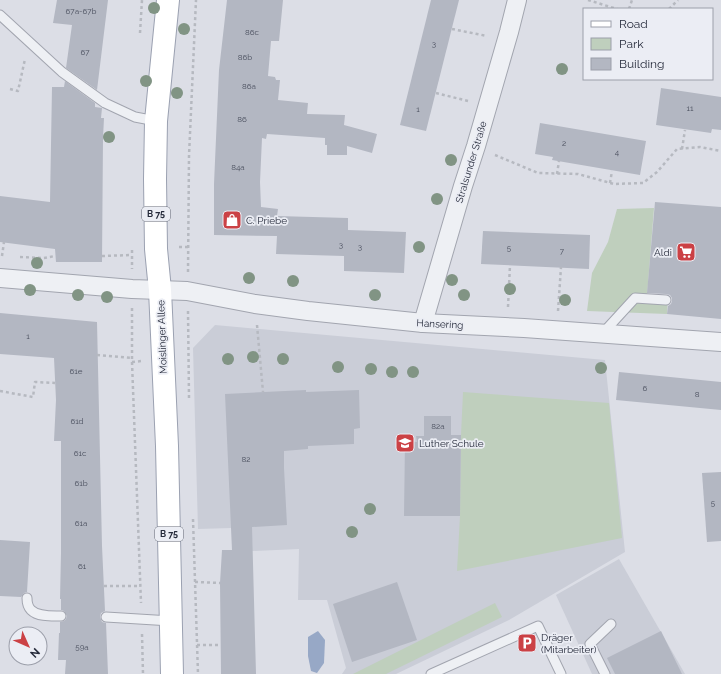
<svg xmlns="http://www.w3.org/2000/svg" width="721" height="674" font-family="Raleway,sans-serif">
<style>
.built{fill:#cacdd7}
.green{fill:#bfcfbd}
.water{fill:#97a8c6}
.building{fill:#b3b7c2}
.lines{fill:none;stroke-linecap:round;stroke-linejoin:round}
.service-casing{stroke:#a2a5af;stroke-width:11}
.minor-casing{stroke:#a2a5af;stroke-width:20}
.primary-casing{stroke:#9ba1b1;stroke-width:24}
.path{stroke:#b6b9c0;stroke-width:2.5;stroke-dasharray:3 3;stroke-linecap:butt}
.service{stroke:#eef0f4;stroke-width:9}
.minor{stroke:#eef0f4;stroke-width:18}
.primary{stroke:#fff;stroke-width:22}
.tree{fill:#819484}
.labels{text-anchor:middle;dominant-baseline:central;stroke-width:3.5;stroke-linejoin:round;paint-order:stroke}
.number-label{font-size:8px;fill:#494e5d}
.shield{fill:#ebedf4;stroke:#616572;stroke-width:1}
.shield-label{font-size:9px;font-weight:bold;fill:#262b3b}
.street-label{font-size:10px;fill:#262b3b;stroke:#ebedf4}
.poi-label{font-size:10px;fill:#262b3b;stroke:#ebedf4;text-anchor:start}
</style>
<rect width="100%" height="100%" fill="#dcdee6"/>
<g class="built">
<path d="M215 325 605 360 625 552 509 620 396 674H342L346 668 327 600H298L299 549 252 551 231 528 198 529 193 348Z"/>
<path d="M619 559 685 674H592L556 595Z"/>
</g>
<g class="green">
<path d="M654 208 647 296 668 298 667 314 587 311 592 273 608 242 617 209Z"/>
<path d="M463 392 609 403 622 538 457 571 460 516 461 435Z"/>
<path d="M495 603 502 617 386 674H353Z"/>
</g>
<path class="water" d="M318 631 325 640 324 663 317 673 311 671 308 656V637Z"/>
<g class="building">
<path d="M57 0H108L97 90 66 68 72 25 53 23Z"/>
<path d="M227 0H283L279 41H271L268 76 275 77 276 80H280L278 100 308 103 307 114 345 115 344 125 377 134 372 153 347 146V155H327V145H325V138L267 134 266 139 262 138 260 182 261 207 278 209 277 216 348 218V230L406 232 404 273 344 271V256L276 254 277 236 214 235V184L219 70Z"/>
<path d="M431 0H459L426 131 400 125Z"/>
<path d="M65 81 95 103V107L102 108 101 118H104L103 138 102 262H56L55 249 0 242V196L50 202 52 87H64Z"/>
<path d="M661 88 721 97V130L712 129 711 133 656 125Z"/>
<path d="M540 123 646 141 640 175 552 160 553 157 535 154Z"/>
<path d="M655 202 721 207V319L667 314 668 306 671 304 672 301V298L670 295 666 294 647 293Z"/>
<path d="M483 231 590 235 589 269 481 264Z"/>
<path d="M0 313 97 322 102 546 105 611 101 613 100 617 102 622 106 623 108 674H65L66 660H58L59 633H60V622L64 621 66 619 67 616 64 611 61 610V599H60L61 553V441H54L56 400 54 358 0 354Z"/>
<path d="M619 372 721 382V410L616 400Z"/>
<path d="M306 390V392L359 390 360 428 354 429V444L308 446V449L284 451V468L287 525 252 527 256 674H221L220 583 222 550H232L225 394Z"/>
<path d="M424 416H451V435H461L460 516H404L405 441 417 442 416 436H424Z"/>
<path d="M721 472V541L707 542 702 473Z"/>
<path d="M0 540 30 542 27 592 24 593 21 597 0 596Z"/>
<path d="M397 582 417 640 352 662 333 604Z"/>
<path d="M661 631 682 674H615L607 658Z"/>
</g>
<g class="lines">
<defs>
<g id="service">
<path d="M0 15 62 72 105 103 135 117 156 121"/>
<path d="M602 334 635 298 666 300"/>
<path d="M27 598C27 602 28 607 31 610 38 617 52 616 61 616"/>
<path d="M106 617 171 621"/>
<path d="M431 674 538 626 561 674"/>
<path d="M605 674 590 644 611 624"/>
</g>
<g id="minor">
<path d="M0 278 132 289 187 291 255 304 308 311 423 323 524 328 721 342"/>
<path d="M423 323 463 186 476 146 509 32 517 0"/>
</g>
<path id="primary" d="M168 0 156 121 155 179 156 249 160 290 167 446 172 674"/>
</defs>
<use href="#service" class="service-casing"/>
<use href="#minor" class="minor-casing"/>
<use href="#primary" class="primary-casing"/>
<g class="path">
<path d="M588 0 617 9"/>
<path d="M629 9 632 0"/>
<path d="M669 9 678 0"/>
<path d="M452 29 487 36"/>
<path d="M140 33 142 0"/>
<path d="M10 89 18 91 25 59"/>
<path d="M436 93 468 101"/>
<path d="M682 149 685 130"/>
<path d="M495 155 538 173 578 174 614 184 643 183 657 172 677 149 700 147 721 151"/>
<path d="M557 174 559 161"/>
<path d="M610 183 612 171"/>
<path d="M179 247H188"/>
<path d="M132 250V269"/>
<path d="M2 256 4 242"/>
<path d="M102 256 132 255"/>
<path d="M20 257 44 258 55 256"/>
<path d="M188 272 189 156 196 0"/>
<path d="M508 307 510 265"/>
<path d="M132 308V362L141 603"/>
<path d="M188 311 189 398"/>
<path d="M558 311 561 267"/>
<path d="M257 325 263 392"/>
<path d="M97 355 133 358"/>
<path d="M132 362 142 361"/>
<path d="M0 391 33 397 35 382 55 383"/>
<path d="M193 519 198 674"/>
<path d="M195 582 220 583"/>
<path d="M104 586H140"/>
<path d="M142 634 143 674"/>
<path d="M197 645H220"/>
</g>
<use href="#service" class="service"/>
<use href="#minor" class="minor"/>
<use href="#primary" class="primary"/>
</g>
<g class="tree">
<circle cx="154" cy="8" r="6"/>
<circle cx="184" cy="29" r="6"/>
<circle cx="562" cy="69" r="6"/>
<circle cx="146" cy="81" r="6"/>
<circle cx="177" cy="93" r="6"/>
<circle cx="109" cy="137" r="6"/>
<circle cx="451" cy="160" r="6"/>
<circle cx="437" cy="199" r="6"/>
<circle cx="419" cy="247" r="6"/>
<circle cx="37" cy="263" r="6"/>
<circle cx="249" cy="278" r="6"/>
<circle cx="452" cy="280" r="6"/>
<circle cx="293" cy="281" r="6"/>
<circle cx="510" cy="289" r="6"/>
<circle cx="30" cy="290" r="6"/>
<circle cx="78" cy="295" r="6"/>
<circle cx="375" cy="295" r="6"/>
<circle cx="464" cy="295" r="6"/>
<circle cx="107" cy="297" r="6"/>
<circle cx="565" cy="300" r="6"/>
<circle cx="253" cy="357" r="6"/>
<circle cx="228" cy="359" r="6"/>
<circle cx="283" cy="359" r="6"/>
<circle cx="338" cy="367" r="6"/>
<circle cx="601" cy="368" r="6"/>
<circle cx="371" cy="369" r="6"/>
<circle cx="392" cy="372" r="6"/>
<circle cx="413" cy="372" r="6"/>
<circle cx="370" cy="509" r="6"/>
<circle cx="352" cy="532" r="6"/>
</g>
<defs>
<symbol id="shop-square" viewBox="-11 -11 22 22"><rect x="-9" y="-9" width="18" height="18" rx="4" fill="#cb4145" stroke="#ebedf4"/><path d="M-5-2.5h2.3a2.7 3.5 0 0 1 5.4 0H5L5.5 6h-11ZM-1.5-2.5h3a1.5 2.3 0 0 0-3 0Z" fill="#fff"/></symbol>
<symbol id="supermarket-square" viewBox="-11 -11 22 22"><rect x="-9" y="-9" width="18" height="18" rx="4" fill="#cb4145" stroke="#ebedf4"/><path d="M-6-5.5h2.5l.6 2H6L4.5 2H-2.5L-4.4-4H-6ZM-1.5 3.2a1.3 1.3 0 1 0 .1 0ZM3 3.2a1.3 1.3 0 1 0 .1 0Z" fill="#fff"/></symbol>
<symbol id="school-square" viewBox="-11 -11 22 22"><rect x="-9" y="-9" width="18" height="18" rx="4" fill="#cb4145" stroke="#ebedf4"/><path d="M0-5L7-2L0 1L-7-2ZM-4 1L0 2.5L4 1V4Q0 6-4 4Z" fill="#fff"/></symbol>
<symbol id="parking-square" viewBox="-11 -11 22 22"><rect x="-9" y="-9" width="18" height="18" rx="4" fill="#cb4145" stroke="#ebedf4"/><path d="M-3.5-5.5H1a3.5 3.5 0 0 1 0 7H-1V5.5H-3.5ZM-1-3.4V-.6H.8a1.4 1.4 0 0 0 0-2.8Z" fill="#fff"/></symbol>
</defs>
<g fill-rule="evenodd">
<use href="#shop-square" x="221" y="209" width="22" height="22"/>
<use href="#supermarket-square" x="675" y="241" width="22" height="22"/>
<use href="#school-square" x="394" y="432" width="22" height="22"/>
<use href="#parking-square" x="516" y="632" width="22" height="22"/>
</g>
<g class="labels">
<g class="number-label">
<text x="81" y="11">67a-67b</text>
<text x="252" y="32">86c</text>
<text x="434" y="44">3</text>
<text x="85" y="52">67</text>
<text x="245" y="57">86b</text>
<text x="249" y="86">86a</text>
<text x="690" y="108">11</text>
<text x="418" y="109">1</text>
<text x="242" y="119">86</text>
<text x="564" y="143">2</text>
<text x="617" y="152">4</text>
<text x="238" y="167">84a</text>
<text x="341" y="245">3</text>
<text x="360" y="247">3</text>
<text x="509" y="248">5</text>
<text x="562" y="251">7</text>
<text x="28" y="336">1</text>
<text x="76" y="371">61e</text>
<text x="645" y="388">6</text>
<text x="697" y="394">8</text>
<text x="77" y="421">61d</text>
<text x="438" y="426">82a</text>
<text x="80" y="453">61c</text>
<text x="246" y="459">82</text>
<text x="81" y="483">61b</text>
<text x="713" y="503">5</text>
<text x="81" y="523">61a</text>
<text x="82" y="566">61</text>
<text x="82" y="647">59a</text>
</g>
<g class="shield">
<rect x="142" y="207" width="28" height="14" rx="3"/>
<rect x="155" y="527" width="28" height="14" rx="3"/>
</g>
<g class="shield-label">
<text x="156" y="214">B 75</text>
<text x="169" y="534">B 75</text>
</g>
<g class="street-label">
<text transform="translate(471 162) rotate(-73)">Stralsunder Straße</text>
<text transform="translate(440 324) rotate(3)">Hansering</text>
<text transform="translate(162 337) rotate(-92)">Moislinger Allee</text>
</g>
<g class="poi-label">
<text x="246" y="220">C. Priebe</text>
<text x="672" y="252" text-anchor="end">Aldi</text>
<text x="419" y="443">Luther Schule</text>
<text x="541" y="637">Dräger<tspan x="541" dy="12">(Mitarbeiter)</tspan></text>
</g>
</g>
<rect x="583" y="8" width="130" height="72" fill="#ebedf4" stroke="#9c9faa"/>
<rect x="591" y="21" width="20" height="6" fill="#ffffff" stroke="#9c9faa"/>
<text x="619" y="28" font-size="12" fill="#262b3b">Road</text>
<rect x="591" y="38" width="20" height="12" fill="#bfcfbd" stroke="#9c9faa"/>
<text x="619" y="48" font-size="12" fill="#262b3b">Park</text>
<rect x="591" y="58" width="20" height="12" fill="#b3b7c2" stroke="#9c9faa"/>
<text x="619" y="68" font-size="12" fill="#262b3b">Building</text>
<g transform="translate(28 646) rotate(135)"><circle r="19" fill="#ebedf4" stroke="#9c9faa"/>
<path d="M0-3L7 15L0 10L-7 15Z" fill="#cb4145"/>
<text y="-6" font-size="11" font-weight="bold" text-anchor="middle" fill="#262b3b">N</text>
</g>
</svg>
